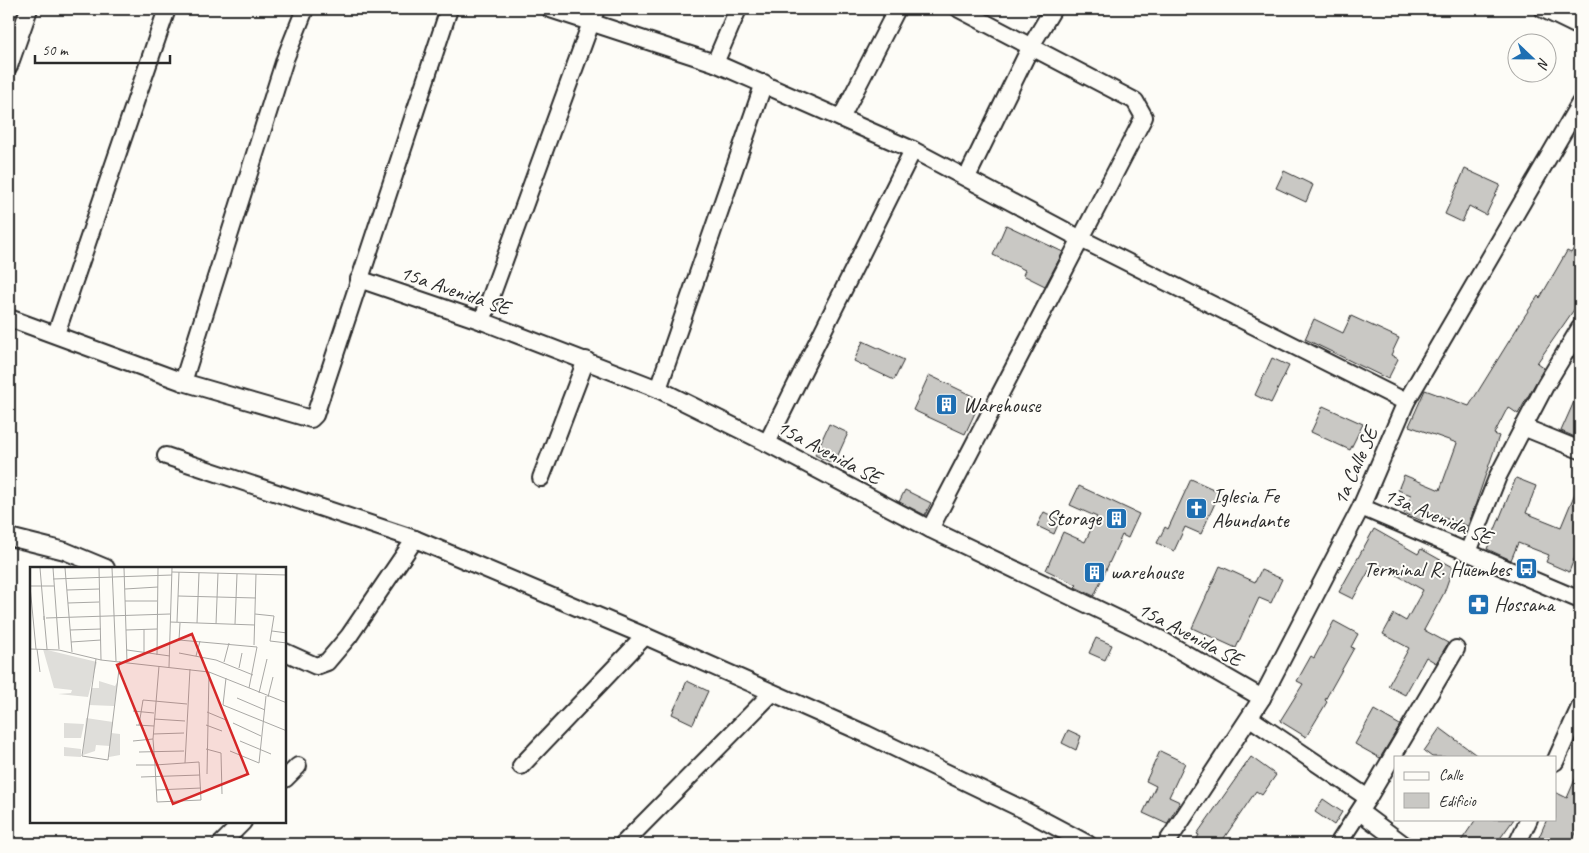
<svg xmlns="http://www.w3.org/2000/svg" width="1589" height="853" font-family="Caveat,sans-serif">
<style>
.building{fill:#c9c8c4;stroke:#2b2b2b}
.lines{fill:none;stroke-linecap:round;stroke-linejoin:round}
.street-casing{stroke:#2b2b2b;stroke-width:20}
.street{stroke:#fdfcf7;stroke-width:16}
.labels{text-anchor:middle;dominant-baseline:central;stroke-width:4;stroke-linejoin:round;paint-order:stroke}
.street-label{font-size:21px;fill:#2b2b2b;stroke:#fdfcf7}
.poi-label{font-size:21px;fill:#2b2b2b;stroke:#fdfcf7;text-anchor:start}
.inset-road{fill:none;stroke:#a9a8a5;stroke-width:1}
.view{fill:#d62828;fill-opacity:0.15;stroke:#d62828;stroke-width:2.5}
.inset-edge{fill:none;stroke:#2b2b2b;stroke-width:2.5}
</style>
<rect width="100%" height="100%" fill="#fdfcf7"/>
<filter id="ink" filterUnits="userSpaceOnUse"><feTurbulence type="fractalNoise" baseFrequency=".02" numOctaves="2"/><feDisplacementMap in="SourceGraphic" scale="10" xChannelSelector="R" yChannelSelector="G"/><feConvolveMatrix kernelMatrix="1 2 1 2 8 2 1 2 1" color-interpolation-filters="sRGB"/></filter>
<g filter="url(#ink)">
<g class="building">
<path d="M1465 169 1500 185 1486 215 1469 206 1462 222 1445 214Z"/>
<path d="M1284 171 1313 185 1306 202 1276 188Z"/>
<path d="M1006 225 1063 252 1045 286 1023 275 1025 270 993 255Z"/>
<path d="M1580 238V301L1537 363 1544 368 1518 414 1508 407 1494 434 1499 436 1468 526 1426 512 1422 521 1404 513 1411 495 1398 490 1404 475 1440 490 1457 443 1409 426 1425 390 1469 406 1524 317 1538 296 1540 298 1567 251 1571 253Z"/>
<path d="M1351 316 1399 338 1391 355 1398 359 1388 379 1305 339 1314 319 1343 333Z"/>
<path d="M863 341 904 360 894 380 854 361Z"/>
<path d="M1272 358 1289 366 1271 403 1255 395Z"/>
<path d="M929 375 981 400 965 434 913 410Z"/>
<path d="M1580 388V439L1561 431Z"/>
<path d="M1323 406 1363 424 1350 450 1311 432Z"/>
<path d="M829 424 848 433 834 464 815 455Z"/>
<path d="M1516 478 1536 486 1526 513 1561 527 1580 481V544L1569 572 1546 562 1549 555 1518 543 1511 560 1487 549Z"/>
<path d="M1191 479 1220 492 1201 534 1185 527 1174 551 1157 543 1165 527 1168 529Z"/>
<path d="M1079 486 1139 514 1128 538 1122 535 1094 596 1075 587 1077 585 1046 570 1063 532 1085 542 1097 517 1070 505Z"/>
<path d="M905 490 931 503 925 515 899 502Z"/>
<path d="M1044 512 1060 520 1054 534 1037 526Z"/>
<path d="M1374 529 1418 554 1421 549 1453 567 1444 593 1424 630 1448 643 1436 663 1426 657 1405 695 1388 686 1409 648 1383 634 1394 614 1406 621 1423 590 1374 562 1353 599 1339 592Z"/>
<path d="M1220 566 1255 582 1261 570 1282 579 1271 603 1259 598 1236 648 1192 628Z"/>
<path d="M1334 621 1358 634 1351 647 1354 648 1325 700 1327 702 1306 737 1280 721 1303 684 1297 681 1311 656 1314 658Z"/>
<path d="M1096 638 1112 645 1105 660 1089 653Z"/>
<path d="M687 681 708 691 693 724 672 714Z"/>
<path d="M1374 710 1400 725 1380 758 1355 744Z"/>
<path d="M1440 728 1479 757H1432L1424 751Z"/>
<path d="M1068 730 1081 736 1076 750 1062 743Z"/>
<path d="M1160 751 1185 763 1169 797 1180 802 1167 824 1143 813 1156 786 1146 781Z"/>
<path d="M1251 757 1276 775 1262 795 1256 791 1220 844H1194L1199 835 1197 834Z"/>
<path d="M1580 768V824L1571 844H1536L1547 819H1555V792L1567 798Z"/>
<path d="M1323 799 1342 812 1334 825 1315 812Z"/>
<path d="M1476 819H1514L1496 844H1459Z"/>
</g>
<g class="lines">
<defs>
<g id="street">
<path d="M550 9 715 63 913 150 1081 239 1406 402"/>
<path d="M1543 9 1580 27"/>
<path d="M715 63 738 9"/>
<path d="M9 66 29 9"/>
<path d="M841 118 897 9"/>
<path d="M967 177 1031 46 1053 9"/>
<path d="M359 279 482 321 658 389 767 443 930 529 1160 639 1262 698"/>
<path d="M9 318 183 382 311 419 315 415 449 9"/>
<path d="M482 321 596 9"/>
<path d="M56 334 167 9"/>
<path d="M183 382 285 59 305 9"/>
<path d="M658 389 764 83"/>
<path d="M1523 427 1580 450"/>
<path d="M767 443 913 150"/>
<path d="M166 456 415 539 645 636 866 734 1022 809 1088 844"/>
<path d="M541 478 586 360"/>
<path d="M1361 507 1580 600"/>
<path d="M930 529 1144 117 1135 101 959 9"/>
<path d="M9 537 65 551 106 568"/>
<path d="M1468 552 1498 476 1545 386 1580 328"/>
<path d="M285 652 316 666 327 662 349 636 415 539"/>
<path d="M1250 718 1368 798"/>
<path d="M1555 762 1580 707"/>
<path d="M521 766 645 636"/>
<path d="M285 779 298 766"/>
<path d="M1360 812 1403 844"/>
<path d="M221 844 243 822"/>
<path d="M623 844 772 693"/>
<path d="M1166 844 1262 698 1361 507 1406 402 1580 103"/>
<path d="M1338 844 1368 798 1456 649"/>
<path d="M1517 844 1529 819"/>
</g>
</defs>
<use href="#street" class="street-casing"/>
<use href="#street" class="street"/>
</g>
</g>
<defs>
<symbol id="building-square" viewBox="-11 -11 22 22"><rect x="-9" y="-9" width="18" height="18" rx="4" fill="#1f6fb2" stroke="#fdfcf7"/><path d="M-4-6H4V6H1V3H-1V6H-4ZM-2.5-4.3h1.7v1.8h-1.7ZM.8-4.3h1.7v1.8H.8ZM-2.5-1h1.7V.8h-1.7ZM.8-1h1.7V.8H.8Z" fill="#fff"/></symbol>
<symbol id="church-square" viewBox="-11 -11 22 22"><rect x="-9" y="-9" width="18" height="18" rx="4" fill="#1f6fb2" stroke="#fdfcf7"/><path d="M-1.2-6h2.4v3.5h3.3v2.4h-3.3V6h-2.4V-.1h-3.3v-2.4h3.3Z" fill="#fff"/></symbol>
<symbol id="bus-square" viewBox="-11 -11 22 22"><rect x="-9" y="-9" width="18" height="18" rx="4" fill="#1f6fb2" stroke="#fdfcf7"/><path d="M-5-6H5V4H4V6H2V4H-2V6H-4V4H-5ZM-3.5-4V0h7V-4ZM-3.5 1.2v1.5H-2V1.2ZM2 1.2v1.5H3.5V1.2Z" fill="#fff"/></symbol>
<symbol id="pharmacy-square" viewBox="-11 -11 22 22"><rect x="-9" y="-9" width="18" height="18" rx="4" fill="#1f6fb2" stroke="#fdfcf7"/><path d="M-2-6h4v4h4v4h-4v4h-4v-4h-4v-4h4Z" fill="#fff"/></symbol>
</defs>
<g fill-rule="evenodd">
<use href="#building-square" x="934" y="392" width="25" height="25"/>
<use href="#church-square" x="1184" y="496" width="25" height="25"/>
<use href="#building-square" x="1104" y="506" width="25" height="25"/>
<use href="#bus-square" x="1514" y="556" width="25" height="25"/>
<use href="#building-square" x="1082" y="560" width="25" height="25"/>
<use href="#pharmacy-square" x="1466" y="592" width="25" height="25"/>
</g>
<g class="labels">
<g class="street-label">
<text transform="translate(455 290) rotate(19)">15a Avenida SE</text>
<text transform="translate(829 452) rotate(28)">15a Avenida SE</text>
<text transform="translate(1355 466) rotate(-66)">1a Calle SE</text>
<text transform="translate(1438 516) rotate(23)">13a Avenida SE</text>
<text transform="translate(1190 634) rotate(28)">15a Avenida SE</text>
</g>
<g class="poi-label">
<text x="963" y="405">Warehouse</text>
<text x="1212" y="496">Iglesia Fe<tspan x="1212" dy="24">Abundante</tspan></text>
<text x="1101" y="518" text-anchor="end">Storage</text>
<text x="1511" y="569" text-anchor="end">Terminal R. Huembes</text>
<text x="1110" y="572">warehouse</text>
<text x="1494" y="604">Hossana</text>
</g>
</g>
<g transform="translate(30 567)">
<rect width="256" height="256" fill="#fdfcf7"/>
<path d="M13 82 67 95 58 130 28 127 41 126 42 123 24 121ZM69 114 85 119 88 114 84 139 59 138 62 121H69ZM56 151 83 155 81 166 90 167V188L79 190 80 179 66 178 65 184 53 188ZM34 156 54 157 51 171H34ZM34 180 51 182V190L34 189Z" fill="#dfdeda"/>
<path class="inset-road" d="M10 1 14 49M23 1 29 82M35 1 42 85M69 1 71 93M82 1 86 94M94 1 97 95M142 5 257 8M23 12 142 8M95 22 128 20M37 23 69 22M148 29 226 31M95 34H127M38 36 69 35M225 47 244 49 240 74 257 76M16 51 140 47M14 53V49L17 82M140 55 225 58M147 55 149 5M150 56 149 73 227 80 219 121M167 56 169 6M186 57 188 6M205 57 207 7M40 63 71 62M96 63 127 62M242 64 257 66M41 75 71 73M224 78 226 7M0 82 29 83 71 93 179 105 257 136M6 82 0 19H24M7 82 10 105M97 83 140 89M114 86V62M149 86 186 93 223 108M127 88 128 1M166 89 170 74M66 92 52 189 78 193 90 94M194 95 199 76M139 100 142 1M209 101 212 86M196 111 193 138 257 164M229 126 237 92M238 130 243 110M207 131 235 143M103 144 124 146M177 145 196 153M124 152 155 154M203 156 231 169M106 158 124 159M109 158 113 133 157 137M176 158 192 164M123 167 154 166M103 174 123 172M210 174 241 187M176 182 191 186 192 227M200 184 229 196 236 129M109 185 154 184M155 196 160 102M106 198H125L169 195 171 233 127 235 125 198 123 172 129 99M177 207 179 105M111 210 170 208M126 223 171 221"/>
<path class="view" d="M162 67 218 207 143 237 87 98Z"/>
<rect width="256" height="256" class="inset-edge"/>
</g>
<rect width="1589" height="853" fill="none" stroke="#fdfcf7" stroke-width="30"/>
<rect x="15" y="15" width="1559" height="823" fill="none" stroke="#2b2b2b" stroke-width="2" filter="url(#ink)"/>
<rect x="1394" y="756" width="162" height="65" fill="#fdfcf7" stroke="#a9a8a5"/>
<rect x="1404" y="772" width="25" height="8" fill="#fdfcf7" stroke="#a9a8a5"/>
<text x="1439" y="780" font-size="15" fill="#2b2b2b">Calle</text>
<rect x="1404" y="793" width="25" height="15" fill="#c9c8c4" stroke="#a9a8a5"/>
<text x="1439" y="806" font-size="15" fill="#2b2b2b">Edificio</text>
<g transform="translate(1532 58) rotate(112)"><circle r="24" fill="#fdfcf7" stroke="#a9a8a5"/>
<path d="M0-4L9 19L0 12L-9 19Z" fill="#1f6fb2"/>
<text y="-8" font-size="14" font-weight="bold" text-anchor="middle" fill="#2b2b2b">N</text>
</g>
<path d="M35 55v8h135v-8" fill="none" stroke="#2b2b2b" stroke-width="2.5"/>
<text x="42" y="55" font-size="15" fill="#2b2b2b" stroke="#fdfcf7" stroke-width="4" paint-order="stroke">50 m</text>
</svg>
